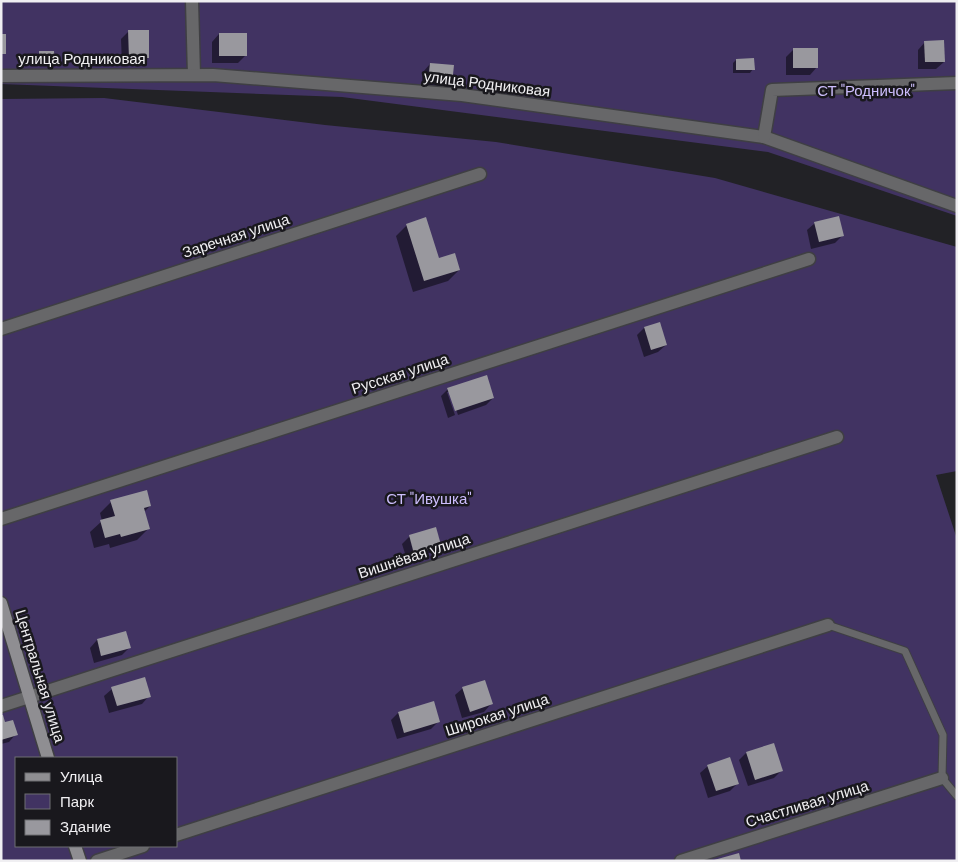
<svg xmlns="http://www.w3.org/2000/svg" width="958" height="862" font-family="'DM Sans',sans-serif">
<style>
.green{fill:#413362;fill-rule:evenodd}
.shadow{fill:#0007}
.building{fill:#99989e}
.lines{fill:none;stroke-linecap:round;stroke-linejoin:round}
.lane-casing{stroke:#3f3f43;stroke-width:9}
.street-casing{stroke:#3f3f43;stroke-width:15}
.secondary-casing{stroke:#3f3f43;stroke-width:15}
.lane{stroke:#676769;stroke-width:7}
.street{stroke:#676769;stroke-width:12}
.secondary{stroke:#8f8e92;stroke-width:12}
.labels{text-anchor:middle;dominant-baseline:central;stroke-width:5;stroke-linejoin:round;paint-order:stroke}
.street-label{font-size:15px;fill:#f0eff2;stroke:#19181d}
.park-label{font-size:15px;fill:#cdbefd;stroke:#19181d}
</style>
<rect width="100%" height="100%" fill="#222226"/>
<g class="green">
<path d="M1 1H957V216L768 152 342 97 1 84Z"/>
<path d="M104 98 325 125 496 142 715 178 957 247V471L936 475 957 539V861H1V99ZM16 758H176V846H16Z"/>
</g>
<g class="shadow">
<path d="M129 31 148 58 141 65H122L121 39Z"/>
<path d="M219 34 246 55 238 63H212V42Z"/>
<path d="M925 42 944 62 936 69H918V50Z"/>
<path d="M793 50 817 67 810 75H786V57Z"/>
<path d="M40 52 53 63 50 66H36V56Z"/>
<path d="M736 60 753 69 750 73H733V63Z"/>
<path d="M430 64 451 83 444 90 421 88 423 72Z"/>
<path d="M815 223 843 235 835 243 811 249 807 230Z"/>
<path d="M407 225 438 260 459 270 448 281 413 292 396 236Z"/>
<path d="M659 323 666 345 658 352 644 357 637 335 644 328Z"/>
<path d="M448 389 493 398 486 405 458 415 450 392H447L455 415 448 418 441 396Z"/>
<path d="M111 502 150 506 144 512 148 529 137 540 110 548 109 544 94 548 90 532 102 521 100 513Z"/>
<path d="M409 537 440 545 433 552 407 560 402 544Z"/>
<path d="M125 633 129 648 122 655 94 663 90 648 97 640Z"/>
<path d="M463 688 491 704 484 712 462 718 455 695Z"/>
<path d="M112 689 149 696 142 704 109 713 104 696Z"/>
<path d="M398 713 439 721 431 729 397 739 391 720Z"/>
<path d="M1 717 4 724 16 734 9 742 1 744Z"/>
<path d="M746 753 781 771 774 778 748 786 739 760Z"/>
<path d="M708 766 738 783 730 791 708 798 700 773Z"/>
</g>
<g class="building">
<path d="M128 30H149V58L129 59Z"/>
<rect x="219" y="33" width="28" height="23"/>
<rect x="1" y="34" width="5" height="20"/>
<path d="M944 40 945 62H925L924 41Z"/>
<rect x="793" y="48" width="25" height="20"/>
<path d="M39 51H54L55 64H39Z"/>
<path d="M754 58 755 70H736V59Z"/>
<path d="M430 63 454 65 452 84 428 81Z"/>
<path d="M839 216 844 236 819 242 814 222Z"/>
<path d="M426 217 439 258 455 253 460 270 424 281 406 224Z"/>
<path d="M660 322 667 345 651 350 644 327Z"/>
<path d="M487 375 494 398 455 411 447 388Z"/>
<path d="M147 490 151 506 144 508 150 529 121 537 120 534 105 538 100 520 115 516 110 500Z"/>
<path d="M436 527 441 545 414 554 409 535Z"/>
<path d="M126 631 131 648 101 656 97 639Z"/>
<path d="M145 677 151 697 117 706 111 687Z"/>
<path d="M485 680 493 704 470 712 462 687Z"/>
<path d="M434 701 440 722 404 733 398 712Z"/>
<path d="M1 715H3L5 722 13 720 18 735 1 740Z"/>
<path d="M774 743 783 771 755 780 746 752Z"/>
<path d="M730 757 739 784 716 791 707 765Z"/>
<path d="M739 853 741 861H714V860Z"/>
</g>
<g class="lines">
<defs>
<path id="lane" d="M828 625 905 651 943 735 942 778 957 796"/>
<g id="street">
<path d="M192 1 194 75"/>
<path d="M1 76 213 75 462 95 764 137 957 206"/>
<path d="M764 137 772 90 957 83"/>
<path d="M1 329 480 174"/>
<path d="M1 519 809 259"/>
<path d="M1 706 837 437"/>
<path d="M176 835 828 625"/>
<path d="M97 861 143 846"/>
<path d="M681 861 942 778"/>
</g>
<g id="secondary">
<path d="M1 603 48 758"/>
<path d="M75 846 80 861"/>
</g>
</defs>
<use href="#lane" class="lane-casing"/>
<use href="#street" class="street-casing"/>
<use href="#secondary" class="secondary-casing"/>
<use href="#lane" class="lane"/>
<use href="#street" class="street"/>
<use href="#secondary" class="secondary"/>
</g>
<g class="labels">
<g class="street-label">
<text x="82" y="59">улица Родниковая</text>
<text transform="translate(487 84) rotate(7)">улица Родниковая</text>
<text transform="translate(236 236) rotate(-18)">Заречная улица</text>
<text transform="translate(400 374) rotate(-18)">Русская улица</text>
<text transform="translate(414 556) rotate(-18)">Вишнёвая улица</text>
<text transform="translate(40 676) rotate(73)">Центральная улица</text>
<text transform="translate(497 715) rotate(-18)">Широкая улица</text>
<text transform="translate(807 804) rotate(-17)">Счастливая улица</text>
</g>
<g class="park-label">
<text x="866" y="91">СТ "Родничок"</text>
<text x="429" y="499">СТ "Ивушка"</text>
</g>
</g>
<rect width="958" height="862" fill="none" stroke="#f0eff2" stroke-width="5"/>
<rect x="15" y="757" width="162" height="90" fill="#19181d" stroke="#6f6e72"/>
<rect x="25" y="773" width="25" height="8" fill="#8f8e92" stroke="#6f6e72"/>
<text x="60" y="782" font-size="15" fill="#f0eff2">Улица</text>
<rect x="25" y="794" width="25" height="15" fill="#413362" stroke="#6f6e72"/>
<text x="60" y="807" font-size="15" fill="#f0eff2">Парк</text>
<rect x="25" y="820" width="25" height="15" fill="#99989e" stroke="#6f6e72"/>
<text x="60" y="832" font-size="15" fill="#f0eff2">Здание</text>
</svg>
